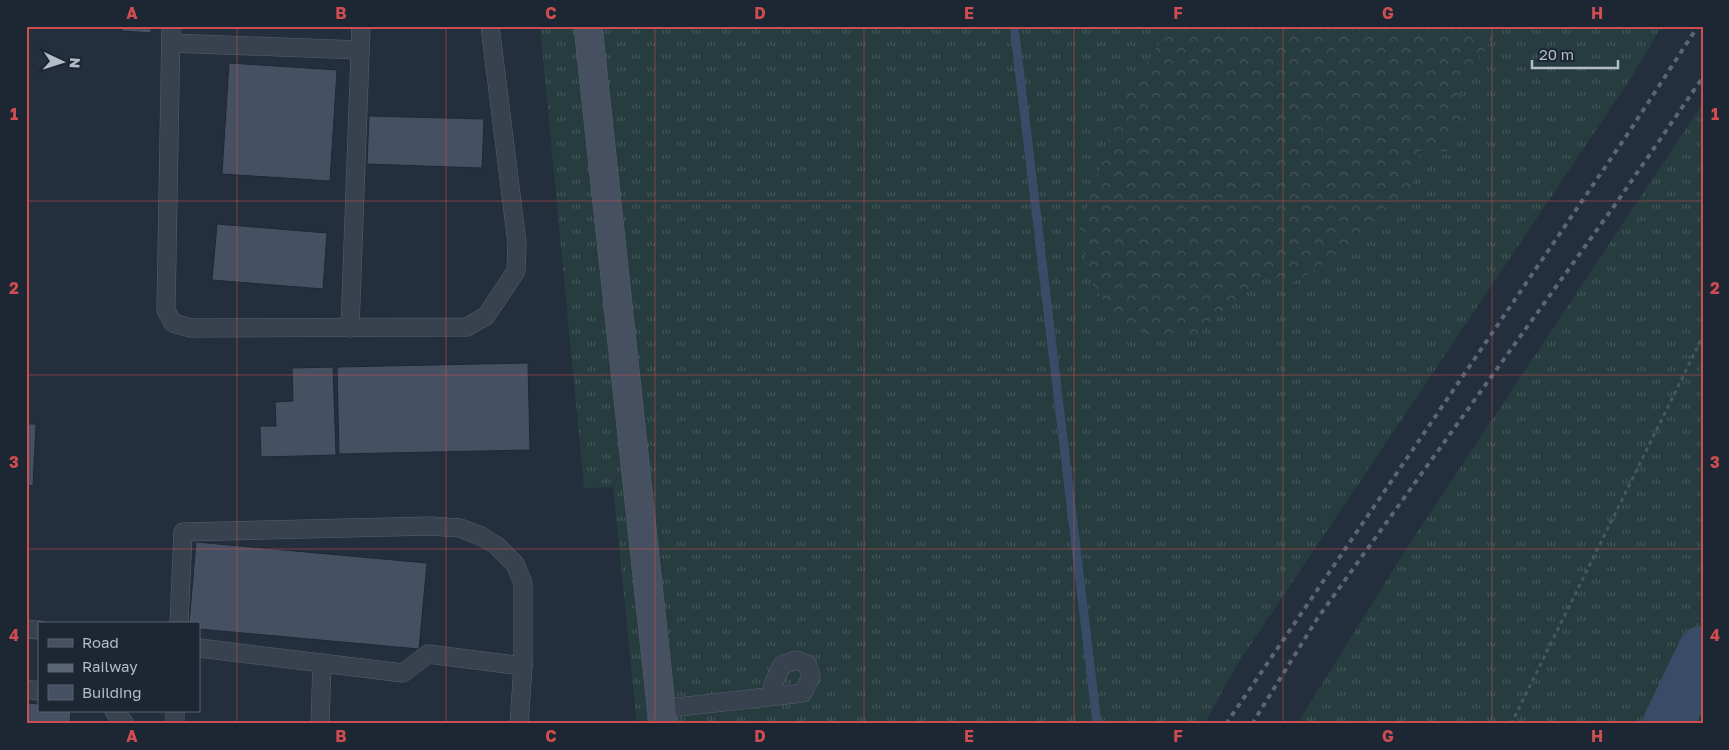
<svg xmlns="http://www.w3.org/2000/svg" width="1729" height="750" font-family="'Golos Text',sans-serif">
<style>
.grass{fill:url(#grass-tufts)}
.forest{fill:url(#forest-crowns)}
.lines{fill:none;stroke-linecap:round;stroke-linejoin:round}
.stream{stroke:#394c67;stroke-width:9}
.river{stroke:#394c67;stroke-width:51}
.building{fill:#455162;stroke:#1f2835}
.lane-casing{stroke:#565f6c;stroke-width:19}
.secondary-casing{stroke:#565f6c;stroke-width:29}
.path{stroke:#44595c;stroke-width:3;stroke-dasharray:4 4;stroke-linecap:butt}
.lane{stroke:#38414e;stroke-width:18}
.secondary{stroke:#465061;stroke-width:28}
.rail{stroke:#5a6575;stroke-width:4;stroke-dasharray:5 5;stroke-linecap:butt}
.grid{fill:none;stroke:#ce4d50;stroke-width:1;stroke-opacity:0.55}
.neatline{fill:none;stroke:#ce4d50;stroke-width:2}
.grid-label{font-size:16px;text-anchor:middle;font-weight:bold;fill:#ce4d50}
</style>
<defs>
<pattern id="grass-tufts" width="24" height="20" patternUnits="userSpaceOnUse" patternTransform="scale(1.25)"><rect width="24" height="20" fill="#263c3f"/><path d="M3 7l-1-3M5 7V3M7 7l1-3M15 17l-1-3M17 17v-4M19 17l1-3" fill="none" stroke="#435659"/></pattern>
<pattern id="forest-crowns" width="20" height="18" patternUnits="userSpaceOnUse" patternTransform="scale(1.25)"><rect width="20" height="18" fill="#263c3f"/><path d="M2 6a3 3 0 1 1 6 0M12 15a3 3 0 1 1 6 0" fill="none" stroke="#435659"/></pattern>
</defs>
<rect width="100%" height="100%" fill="#242f3e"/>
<g class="grass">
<path d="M540 26H1170L1163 39 1192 339 1265 273 1408 200 1422 145 1446 152 1465 114 1456 82 1484 52 1500 26H1662L1627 84 1238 663 1204 724H637L613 487 584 488Z"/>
<path d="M1703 103V608L1647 724H1297L1408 546Z"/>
</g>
<g class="forest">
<path d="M1170 26H1500L1484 52 1456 82 1465 114 1446 153 1422 145 1408 200 1353 247 1290 284 1265 273 1192 339 1128 330 1094 289 1078 234 1119 107Z"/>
<path d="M1703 608V724H1647Z"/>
</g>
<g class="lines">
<path class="stream" d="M1014 26 1097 724"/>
<path class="river" d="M1668 724 1703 651"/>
</g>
<g class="building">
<path d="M122 26H151V33L122 31Z"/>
<path d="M229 63 337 70 330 181 222 174Z"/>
<path d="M369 116 484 119 482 168 367 164Z"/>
<path d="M217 224 327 233 323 289 212 280Z"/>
<path d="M528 363 530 450 339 454 337 367Z"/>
<path d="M333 367 336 455 261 457 260 426H276L275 402 293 401 292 368Z"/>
<path d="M26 424H36L33 486 26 485Z"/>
<path d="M196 542 427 563 419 649 199 629V624H189Z"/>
<path d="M26 703 39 704V711H71L70 724H26Z"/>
</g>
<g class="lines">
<defs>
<g id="lane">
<path d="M171 26 166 310 173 323 191 328 467 327 486 316 516 271 517 243 490 26"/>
<path d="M171 43 360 50"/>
<path d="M350 328 361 26"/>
<path d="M179 624 183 532 430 526 460 528 481 536 497 546 515 564 523 583V666L519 724"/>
<path d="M26 629 39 630"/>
<path d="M199 648 403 673 428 654 523 666"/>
<path d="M26 689 39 691"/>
<path d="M661 709 803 693 811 676 807 664 796 660 782 665 774 682 770 696"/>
<path d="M114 711 125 724"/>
<path d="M175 724V711"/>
<path d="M320 724 322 663"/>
</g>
<path id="secondary" d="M588 26 663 724"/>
</defs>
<use href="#lane" class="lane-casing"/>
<use href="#secondary" class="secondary-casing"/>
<path class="path" d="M1511 724 1703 336"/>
<use href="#lane" class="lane"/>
<use href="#secondary" class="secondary"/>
<g class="rail">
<path d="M1226 724 1629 132 1698 26"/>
<path d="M1252 724 1317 619 1617 202 1703 77"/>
</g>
</g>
<path class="grid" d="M237 26V724M446 26V724M655 26V724M864 26V724M1074 26V724M1283 26V724M1492 26V724M26 201H1703M26 375H1703M26 549H1703"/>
<rect width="1729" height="750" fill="none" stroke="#1d2633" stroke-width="55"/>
<rect x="38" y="622" width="162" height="90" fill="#1d2633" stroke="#59626f"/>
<rect x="48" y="639" width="25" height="8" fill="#465061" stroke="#59626f"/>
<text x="82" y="648" font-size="15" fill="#b4bcc9">Road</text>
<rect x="48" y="664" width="25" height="8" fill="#5a6575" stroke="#59626f"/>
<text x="82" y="672" font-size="15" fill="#b4bcc9">Railway</text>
<rect x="48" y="685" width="25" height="15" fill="#455162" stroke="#59626f"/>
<text x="82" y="698" font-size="15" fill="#b4bcc9">Building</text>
<g transform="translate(62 62) rotate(94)" stroke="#1d2633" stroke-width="4" paint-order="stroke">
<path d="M0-4L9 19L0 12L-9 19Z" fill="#b4bcc9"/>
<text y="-8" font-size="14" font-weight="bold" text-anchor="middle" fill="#b4bcc9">N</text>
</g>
<path d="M1532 60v8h86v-8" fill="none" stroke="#b4bcc9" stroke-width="2.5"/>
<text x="1539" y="60" font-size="15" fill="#b4bcc9" stroke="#1d2633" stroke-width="4" paint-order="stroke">20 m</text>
<rect x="28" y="28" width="1674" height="694" class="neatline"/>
<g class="grid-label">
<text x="132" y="19">A</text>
<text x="341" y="19">B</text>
<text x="551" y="19">C</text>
<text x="760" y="19">D</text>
<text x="969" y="19">E</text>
<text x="1178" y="19">F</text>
<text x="1388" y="19">G</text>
<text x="1597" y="19">H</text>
<text x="14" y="120">1</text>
<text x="1715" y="120">1</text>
<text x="14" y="294">2</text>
<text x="1715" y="294">2</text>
<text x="14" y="468">3</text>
<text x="1715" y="468">3</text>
<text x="14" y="641">4</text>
<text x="1715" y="641">4</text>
<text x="132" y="742">A</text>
<text x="341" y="742">B</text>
<text x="551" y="742">C</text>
<text x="760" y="742">D</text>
<text x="969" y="742">E</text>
<text x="1178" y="742">F</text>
<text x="1388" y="742">G</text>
<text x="1597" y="742">H</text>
</g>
</svg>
